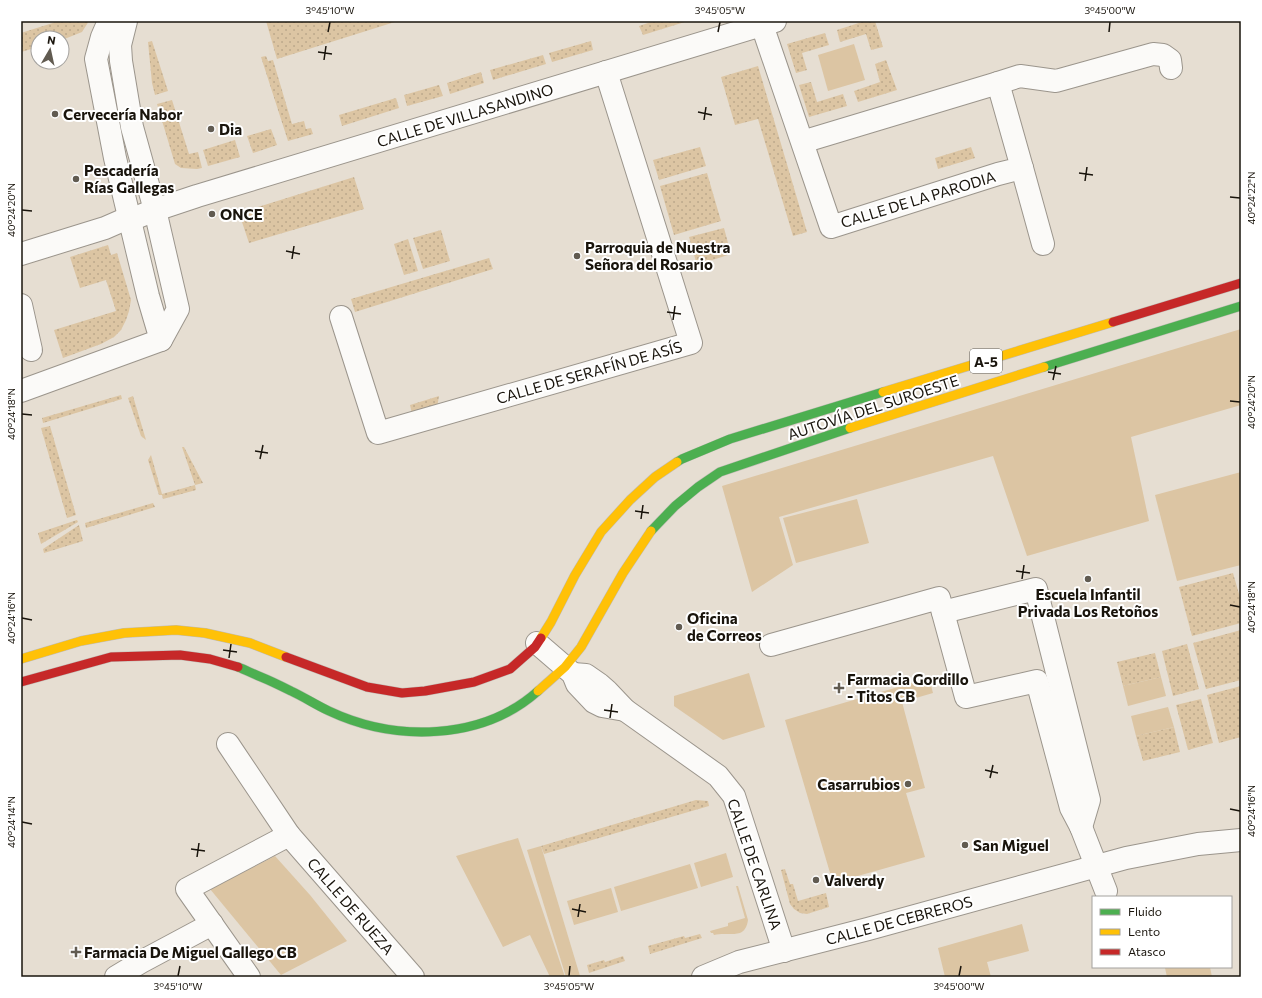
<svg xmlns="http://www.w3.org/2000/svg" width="1262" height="998" font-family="Commissioner,sans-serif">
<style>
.green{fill:#dcc5a3}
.garden{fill:url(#garden-dots)}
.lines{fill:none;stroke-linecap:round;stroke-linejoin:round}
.street-casing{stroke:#9b958c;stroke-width:24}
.fast-casing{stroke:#bfbbb5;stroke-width:10}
.slow-casing{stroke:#bfbbb5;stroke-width:10}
.jam-casing{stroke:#bfbbb5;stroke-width:10}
.street{stroke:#fbfaf8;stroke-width:22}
.fast{stroke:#4caf50;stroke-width:9}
.slow{stroke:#ffc107;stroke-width:9}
.jam{stroke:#c62828;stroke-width:9}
.ticks{fill:none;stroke:#19140c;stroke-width:1.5}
.poi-dot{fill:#615b51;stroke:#fff;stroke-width:1.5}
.labels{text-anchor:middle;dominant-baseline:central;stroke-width:4;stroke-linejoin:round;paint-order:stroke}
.shield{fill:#fff;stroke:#5e5a55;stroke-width:1}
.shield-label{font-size:14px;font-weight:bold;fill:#19140c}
.poi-label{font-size:15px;font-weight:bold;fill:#19140c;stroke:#fff;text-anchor:start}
.street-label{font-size:15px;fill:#19140c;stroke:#fff}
.neatline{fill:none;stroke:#19140c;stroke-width:1.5}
.ticks-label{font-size:10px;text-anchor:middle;fill:#19140c}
</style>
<defs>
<pattern id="garden-dots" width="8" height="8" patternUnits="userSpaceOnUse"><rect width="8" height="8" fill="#dcc5a3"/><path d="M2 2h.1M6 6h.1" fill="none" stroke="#bca88b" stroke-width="1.8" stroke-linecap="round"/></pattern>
</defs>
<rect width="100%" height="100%" fill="#e6ded2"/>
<g class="green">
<path d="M854 44 865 80 828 91 818 55Z"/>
<path d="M1241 329V405L1131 437 1149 521 1027 556 993 456 779 517 793 565 752 592 722 486Z"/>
<path d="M1241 472V565L1177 581 1155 495Z"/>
<path d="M857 499 869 543 796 563 783 518Z"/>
<path d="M749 673 765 727 723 740 674 706V696Z"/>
<path d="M1161 677 1166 696 1128 706 1123 686Z"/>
<path d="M929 678 933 693 902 702 925 788 906 793 925 857 833 883 785 720Z"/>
<path d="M1168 707 1174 727 1136 736 1131 716Z"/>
<path d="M518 838 565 977H550L530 935 503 947 456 856Z"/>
<path d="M541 846 580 976 578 977H566L527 850Z"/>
<path d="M726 853 733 877 701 887 694 863Z"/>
<path d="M275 856 310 895 347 941 281 975 210 889Z"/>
<path d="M690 864 698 888 621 911 614 887Z"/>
<path d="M736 886H738L748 920C745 941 729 931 714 935L713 933H711L710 931 728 926V923L745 918Z"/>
<path d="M611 888 618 912 574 925 567 901Z"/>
<path d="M1022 924 1029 951 987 962 991 977H945L938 948Z"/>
<path d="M1167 967H1210L1212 977H1167L1165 968Z"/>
</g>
<g class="garden">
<path d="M59 21H89L82 32 62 40V38H38V47L21 52V33Z"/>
<path d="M266 21H398L277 59Z"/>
<path d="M654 21H688L643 35 639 26Z"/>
<path d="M865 21H875L883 47 871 50 866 34 840 42 837 30Z"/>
<path d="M825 33 829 45 802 53 807 70 796 73 787 44Z"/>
<path d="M152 41 168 91 155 95 152 83 148 42Z"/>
<path d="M591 41 593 50 552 62 549 53Z"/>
<path d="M543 55 546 64 493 80 490 70Z"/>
<path d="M266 56 268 61 273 60 292 124 304 121 306 129 311 128 313 134 288 141 261 57Z"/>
<path d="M886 60 897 90 858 102 854 91 880 82 875 64Z"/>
<path d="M758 66 807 232 793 236 758 119 735 125 721 77Z"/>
<path d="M481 72 484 83 450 94 447 83Z"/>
<path d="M811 82 817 102 843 94 847 106 809 117 799 85Z"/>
<path d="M439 85 443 96 407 106 404 95Z"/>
<path d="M396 98 399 108 342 126 339 115Z"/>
<path d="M172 100 189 154 198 152 202 168 197 169 181 168 175 164 157 104Z"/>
<path d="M271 129 277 145 253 153 247 136Z"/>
<path d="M235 140 240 157 208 166 203 150Z"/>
<path d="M700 147 706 166 659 180 653 160Z"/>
<path d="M971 147 975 158 938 169 935 158Z"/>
<path d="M707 173 721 221 674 235 660 186Z"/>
<path d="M354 177 364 209 249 243 239 213Z"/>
<path d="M724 228 731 254 697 265 689 237Z"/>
<path d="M441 230 450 261 423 269 413 238Z"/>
<path d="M408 239 418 271 404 275 394 244Z"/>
<path d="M108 245 111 255 117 253 131 300 129 311 126 320 121 330 114 337 101 344 63 358 54 330 116 311 106 280 80 288 70 257Z"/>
<path d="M489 258 493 269 355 312 351 299Z"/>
<path d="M121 395 122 399 43 423 42 418Z"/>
<path d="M133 396 146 440 141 436 128 398Z"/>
<path d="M439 396 437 408 412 414 410 405Z"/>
<path d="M50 426 76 515 67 518 41 428Z"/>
<path d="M182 447H184L203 483 195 485 196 490 163 499 162 495H159L148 460 151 455 162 494 195 485Z"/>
<path d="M153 503 155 507 86 528 85 523Z"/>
<path d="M77 520 78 522 41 544 38 533Z"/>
<path d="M79 525 83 541 44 553 43 549Z"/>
<path d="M1233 573 1241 601V623L1192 636 1179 587Z"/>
<path d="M1241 630V680L1206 689 1193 643Z"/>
<path d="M1187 644 1199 689 1173 696 1162 651Z"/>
<path d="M1155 653 1161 677 1123 686 1117 662Z"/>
<path d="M1241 686V737L1219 743 1207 695Z"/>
<path d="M1201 699 1213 743 1188 750 1176 705Z"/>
<path d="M1174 727 1180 752 1143 761 1136 736Z"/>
<path d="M696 800 708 801 709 806 544 854 541 846Z"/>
<path d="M785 869 790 884H793L798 901 826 893 829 907 807 914 800 913 794 909 790 904 781 870Z"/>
<path d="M700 934 702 938 650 954 648 946 684 936 685 938Z"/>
<path d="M623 956 625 961 589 973 587 965 604 960 605 962Z"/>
</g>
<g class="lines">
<defs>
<g id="street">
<path d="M109 21 102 37 96 59 115 158 148 296 161 340"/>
<path d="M762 25 831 227 998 174 1022 168 998 83 802 142"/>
<path d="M998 83 1020 76 1056 81 1153 54 1163 55 1170 60 1171 68"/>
<path d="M1022 168 1043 244"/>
<path d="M21 254 105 228 121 221 130 220 155 210 197 196 775 21"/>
<path d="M21 305 31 350"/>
<path d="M341 317 378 433 691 343 606 72"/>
<path d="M21 391 161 340 178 309 155 210 132 127 121 61 120 45 126 21"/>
<path d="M943 612 1036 589 1089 800 1081 827"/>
<path d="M537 643 573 674 577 684 594 702 602 706 625 710"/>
<path d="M771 645 939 598 966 697 1037 681 1071 808 1081 827 1106 891"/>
<path d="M573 674 586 675 599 684 607 691 625 710 718 776 734 796 784 951"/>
<path d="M228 744 289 835"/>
<path d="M116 977 141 962 212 924"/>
<path d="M249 977 187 889 289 835 413 977"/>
<path d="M703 977 739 962 868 929 1126 858 1198 844 1241 840"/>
</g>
<g id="fast">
<path d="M1044 367 1241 306"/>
<path d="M677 462 682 459 730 439 883 392"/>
<path d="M651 531 675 506 698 487 720 472 850 428"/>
<path d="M238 667C246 670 253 674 261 677 271 681 281 686 291 691 304 697 316 705 329 711 395 742 482 741 538 691"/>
</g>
<g id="slow">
<path d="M883 392 1113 322"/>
<path d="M850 428 1044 367"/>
<path d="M541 638 551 622 575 575 601 532 630 500 655 477 677 462"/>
<path d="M21 659 81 641 124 633 176 630 205 633 250 643 286 657"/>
<path d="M538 691 565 667 581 647 623 573 651 531"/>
</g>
<g id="jam">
<path d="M1113 322 1241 283"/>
<path d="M286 657 367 687 402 693 425 691 474 682 510 669 535 647 541 638"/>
<path d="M21 682 111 657 180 655 210 659 238 667"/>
</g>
</defs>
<use href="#street" class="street-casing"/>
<use href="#fast" class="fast-casing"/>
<use href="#slow" class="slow-casing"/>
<use href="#jam" class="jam-casing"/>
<use href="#street" class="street"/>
<use href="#fast" class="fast"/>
<use href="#slow" class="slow"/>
<use href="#jam" class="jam"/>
</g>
<path class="ticks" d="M328 32 330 22M718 32 720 22M1109 32 1110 22M318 52 332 54M324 60 326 46M698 112 712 115M704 120 706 107M1079 173 1093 175M1085 181 1087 167M1230 197 1240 198M22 210 32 211M286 251 300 254M292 259 294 246M667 312 681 314M673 320 675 306M1048 372 1061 374M1053 380 1056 366M1230 401 1240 402M22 414 32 415M255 451 268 453M260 459 263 445M635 511 649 513M641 519 643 505M1016 571 1030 573M1022 579 1024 565M1230 605 1240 607M22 618 32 620M223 650 237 652M229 658 231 644M604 710 618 712M610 718 612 704M985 770 998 773M990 778 993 765M1230 809 1240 811M22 822 32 824M191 849 205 851M197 857 199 843M572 909 586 912M578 917 580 904M178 976 180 966M569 976 570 966M959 976 961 966"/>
<g class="poi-dot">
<circle cx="55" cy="114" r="4"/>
<circle cx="211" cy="129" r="4"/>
<circle cx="76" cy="179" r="4"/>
<circle cx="212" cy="214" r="4"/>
<circle cx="577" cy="256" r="4"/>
<circle cx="1088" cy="579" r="4"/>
<circle cx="679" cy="627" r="4"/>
<path d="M837 682h4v4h4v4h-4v4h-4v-4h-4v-4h4z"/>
<circle cx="908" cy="784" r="4"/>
<circle cx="965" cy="845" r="4"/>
<circle cx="816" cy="880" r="4"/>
<path d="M74 946h4v4h4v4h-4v4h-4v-4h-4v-4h4z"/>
</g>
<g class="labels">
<rect class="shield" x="970" y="349" width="32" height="24" rx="3"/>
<g class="shield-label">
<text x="986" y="361">A-5</text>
</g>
<g class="poi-label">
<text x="63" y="114">Cervecería Nabor</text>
<text x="219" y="129">Dia</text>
<text x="84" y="170">Pescadería<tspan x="84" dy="17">Rías Gallegas</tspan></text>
<text x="220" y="214">ONCE</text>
<text x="585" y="247">Parroquia de Nuestra<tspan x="585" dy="17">Señora del Rosario</tspan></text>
<text x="1088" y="594" text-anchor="middle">Escuela Infantil<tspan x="1088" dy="17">Privada Los Retoños</tspan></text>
<text x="687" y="618">Oficina<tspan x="687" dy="17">de Correos</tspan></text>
<text x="847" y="679">Farmacia Gordillo<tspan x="847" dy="17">- Titos CB</tspan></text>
<text x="900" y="784" text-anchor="end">Casarrubios</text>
<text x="973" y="845">San Miguel</text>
<text x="824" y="880">Valverdy</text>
<text x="84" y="952">Farmacia De Miguel Gallego CB</text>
</g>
<g class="street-label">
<text transform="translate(465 115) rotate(-17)">CALLE DE VILLASANDINO</text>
<text transform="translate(918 199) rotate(-17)">CALLE DE LA PARODIA</text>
<text transform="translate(589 372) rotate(-16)">CALLE DE SERAFÍN DE ASÍS</text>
<text transform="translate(873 407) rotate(-18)">AUTOVÍA DEL SUROESTE</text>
<text transform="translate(755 864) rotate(71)">CALLE DE CARLINA</text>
<text transform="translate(351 906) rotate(49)">CALLE DE RUEZA</text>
<text transform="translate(899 920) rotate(-15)">CALLE DE CEBREROS</text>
</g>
</g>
<rect width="1262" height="998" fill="none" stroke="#ffffff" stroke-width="44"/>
<rect x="1092" y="896" width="140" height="72" fill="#ffffff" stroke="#a3a19e"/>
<rect x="1100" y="909" width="20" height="6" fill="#4caf50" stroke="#a3a19e"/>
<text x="1128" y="916" font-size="12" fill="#19140c">Fluido</text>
<rect x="1100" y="929" width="20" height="6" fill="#ffc107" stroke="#a3a19e"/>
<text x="1128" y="936" font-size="12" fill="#19140c">Lento</text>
<rect x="1100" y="949" width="20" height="6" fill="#c62828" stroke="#a3a19e"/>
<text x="1128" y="956" font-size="12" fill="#19140c">Atasco</text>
<g transform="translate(50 50) rotate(9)"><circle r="19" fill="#ffffff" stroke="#a3a19e"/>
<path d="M0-3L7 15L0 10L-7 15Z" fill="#615b51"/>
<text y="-6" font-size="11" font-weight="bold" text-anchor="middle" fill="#19140c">N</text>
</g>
<rect x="22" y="22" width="1218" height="954" class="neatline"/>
<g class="ticks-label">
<text x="330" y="14">3°45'10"W</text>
<text x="720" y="14">3°45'05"W</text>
<text x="1110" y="14">3°45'00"W</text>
<text transform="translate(1251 198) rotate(-90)" y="4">40°24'22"N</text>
<text transform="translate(11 210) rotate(-90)" y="4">40°24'20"N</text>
<text transform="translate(1251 402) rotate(-90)" y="4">40°24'20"N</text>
<text transform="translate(11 414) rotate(-90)" y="4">40°24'18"N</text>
<text transform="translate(1251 607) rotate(-90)" y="4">40°24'18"N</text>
<text transform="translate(11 618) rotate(-90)" y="4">40°24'16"N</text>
<text transform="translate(1251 811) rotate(-90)" y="4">40°24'16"N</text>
<text transform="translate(11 822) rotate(-90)" y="4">40°24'14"N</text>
<text x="178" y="990">3°45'10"W</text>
<text x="569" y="990">3°45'05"W</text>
<text x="959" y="990">3°45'00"W</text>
</g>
</svg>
